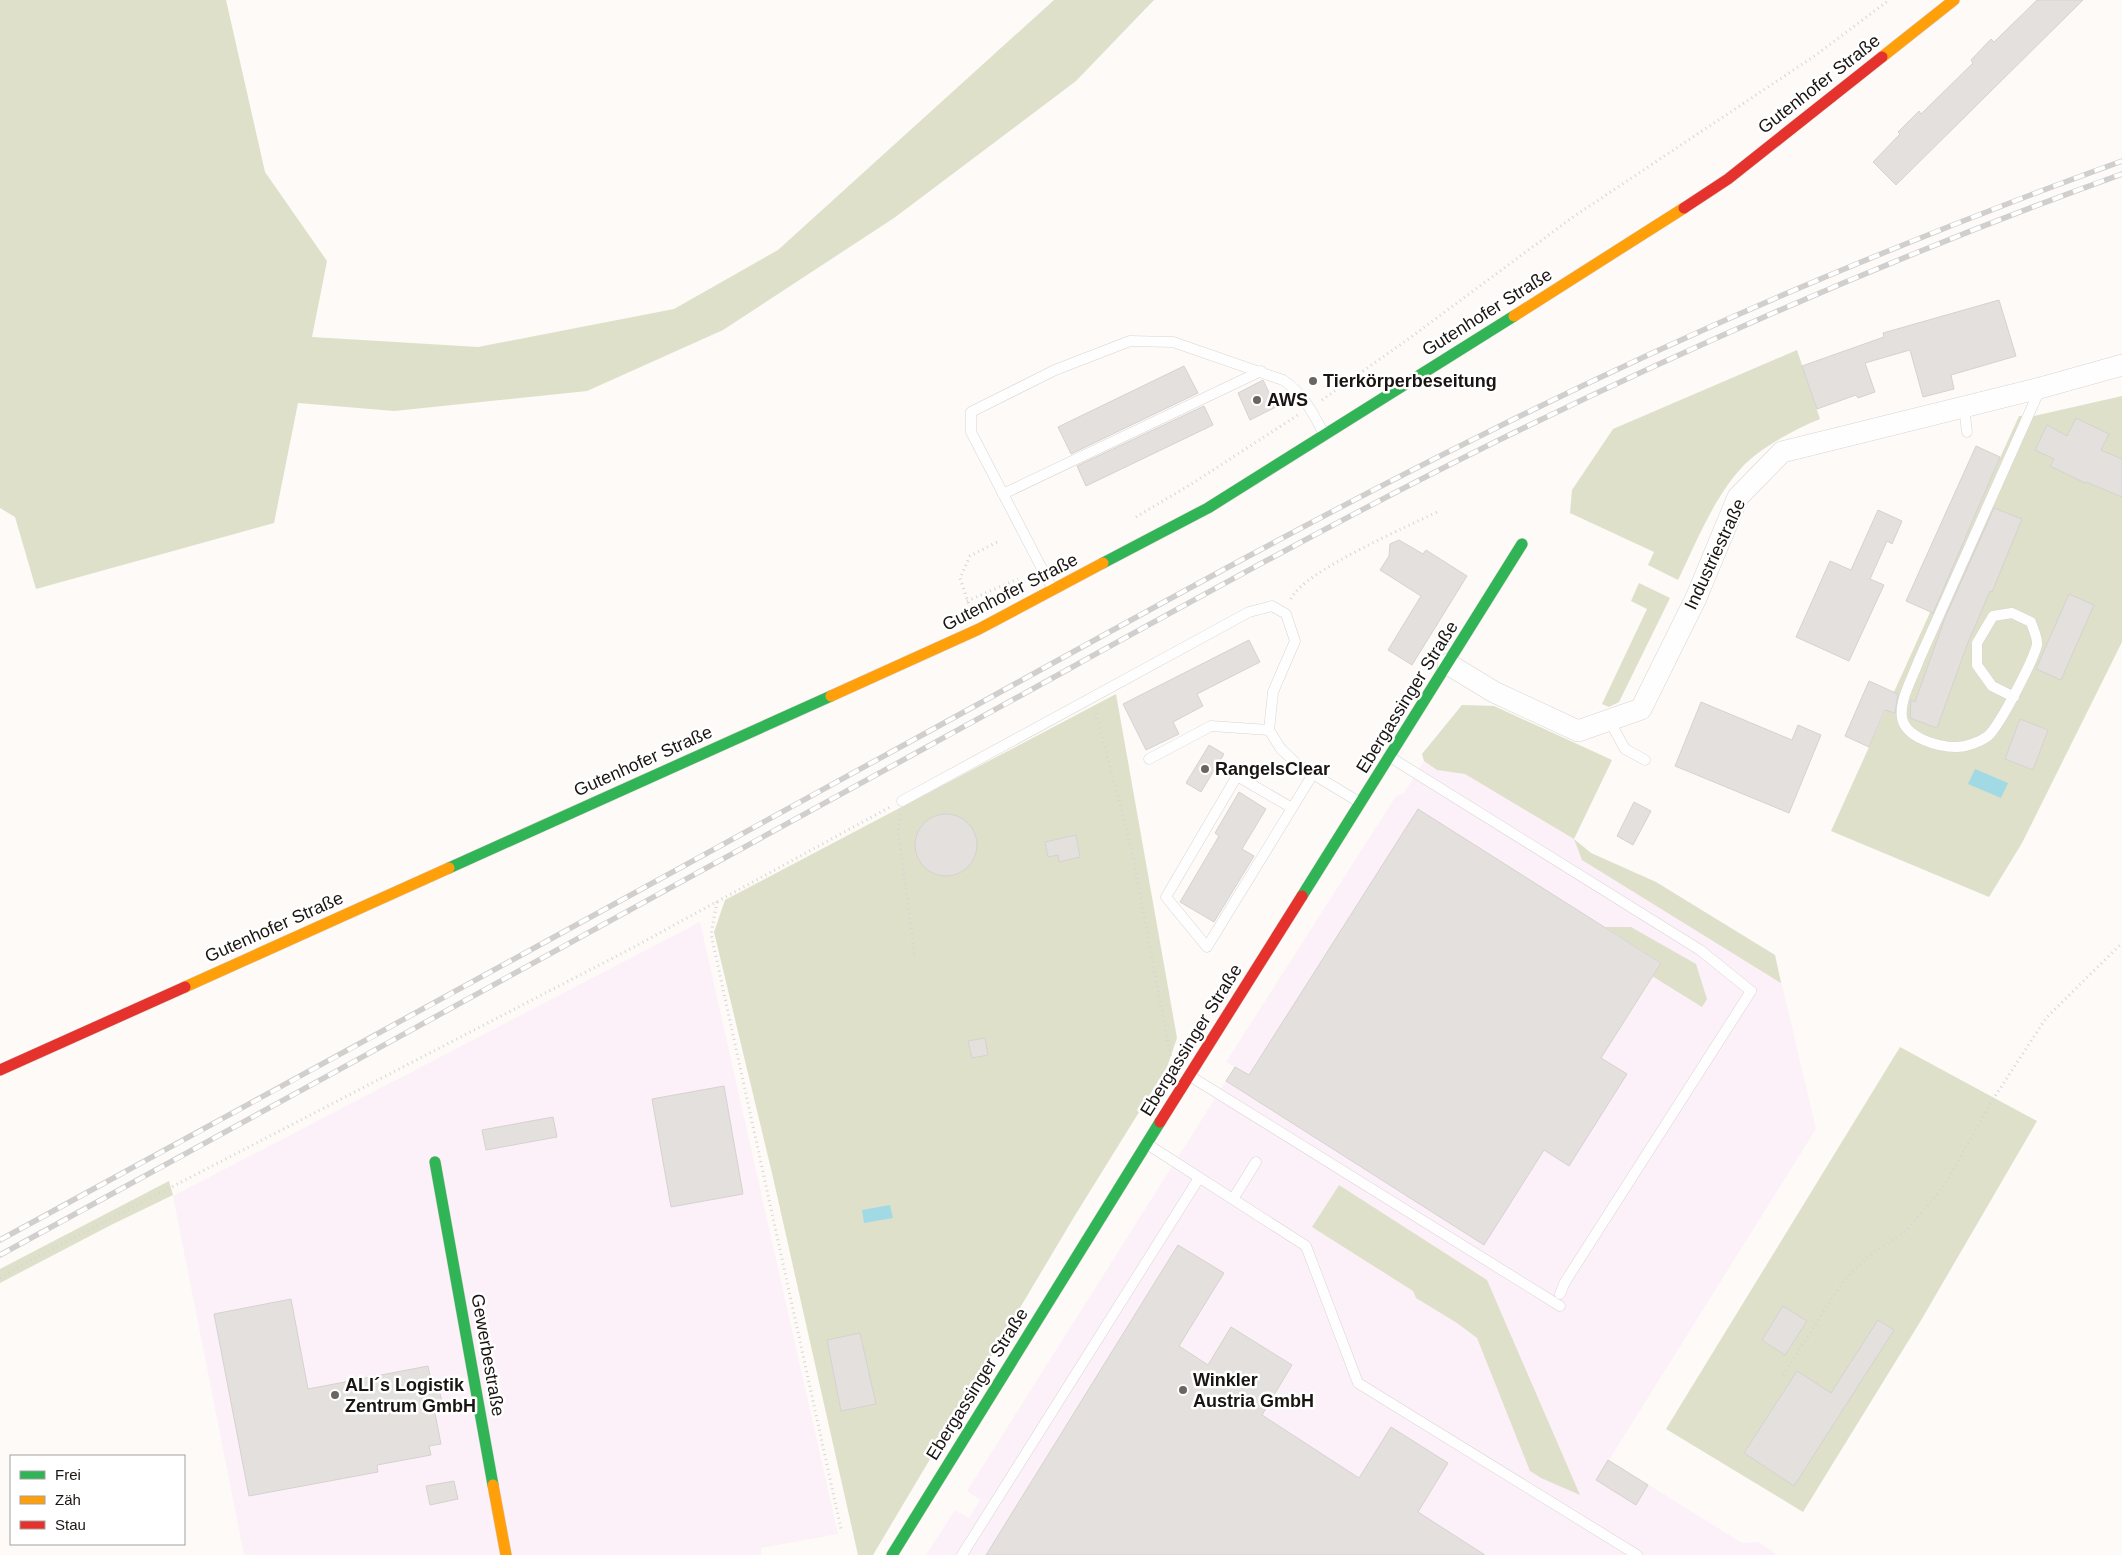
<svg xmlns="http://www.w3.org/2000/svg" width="2122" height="1555" font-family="Arial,sans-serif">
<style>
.commercial{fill:#fcf1f9}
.green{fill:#dfe0c9}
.water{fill:#a1dae5}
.building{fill:#e4e0dd;stroke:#d6d2cf}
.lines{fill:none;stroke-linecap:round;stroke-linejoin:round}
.lane-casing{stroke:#d9d4d1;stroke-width:11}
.street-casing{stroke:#d9d4d1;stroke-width:22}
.fast-casing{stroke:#d9d4d1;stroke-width:12}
.slow-casing{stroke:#d9d4d1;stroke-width:12}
.jam-casing{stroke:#d9d4d1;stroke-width:12}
.path{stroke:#d7d5d4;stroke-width:3;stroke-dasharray:1 4;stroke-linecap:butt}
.lane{stroke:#fffefe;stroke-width:10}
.street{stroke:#fffefe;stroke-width:21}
.fast{stroke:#30b455;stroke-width:11}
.slow{stroke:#ff9f0a;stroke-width:11}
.jam{stroke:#e5322d;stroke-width:11}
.rail-casing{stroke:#d0cfce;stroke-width:5.5}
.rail{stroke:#fff;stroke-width:4;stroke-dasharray:11;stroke-linecap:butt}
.poi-dot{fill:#696562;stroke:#fff;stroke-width:2}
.labels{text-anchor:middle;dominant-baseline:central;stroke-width:5;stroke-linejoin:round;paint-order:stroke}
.street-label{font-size:18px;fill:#1a1512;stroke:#fff}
.poi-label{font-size:18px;font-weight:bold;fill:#1a1512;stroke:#fff;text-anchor:start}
</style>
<rect width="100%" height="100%" fill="#fdfaf7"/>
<g class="commercial">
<path d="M1462 705 1494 706 1612 760 1574 839 1591 853 1656 882 1775 955 1816 1129 1609 1460 1742 1543 1758 1542 1778 1555H926L955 1510 969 1518 980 1500 967 1491 1226 1081 1234 1086 1242 1071 1226 1062 1396 796 1404 793 1424 761 1422 754Z"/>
<path d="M700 922 838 1534 761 1548V1555H244L173 1196Z"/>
</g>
<g class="green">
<path d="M0 0H226L265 172 327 261 312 337 478 347 674 309 778 250 1054 0H1154L1076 81 894 218 723 330 587 391 394 411 298 403 274 523 36 589 15 517 0 508Z"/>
<path d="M1797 350 1820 419C1797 428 1762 447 1745 464 1714 496 1697 541 1678 580L1648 565 1654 552 1570 513 1572 490 1613 429Z"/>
<path d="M2122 396V642L2022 843 1989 897 1831 831 2019 416H2034Z"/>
<path d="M1639 583 1670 598 1619 702 1609 707 1602 704 1647 609 1631 601Z"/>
<path d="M1116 694 1177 1038 1167 1067 1074 1217 873 1555H858L772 1173 714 932 725 900Z"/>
<path d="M1462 705 1494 706 1612 760 1574 839 1591 853 1656 882 1775 955 1781 983 1582 860 1574 839 1465 774 1437 770 1424 761 1422 754Z"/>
<path d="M1605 927H1631L1696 964 1707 999 1702 1007 1652 976 1660 962Z"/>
<path d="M1900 1047 2037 1121 1920 1322 1803 1512 1666 1429Z"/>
<path d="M169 1181 173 1195 111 1225 0 1283V1269Z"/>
<path d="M1339 1185 1487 1280 1580 1495 1541 1478 1530 1471 1477 1338 1457 1323 1416 1298 1413 1291 1312 1227Z"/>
</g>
<g class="water">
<path d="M1975 769 2008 783 2001 798 1968 784Z"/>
<path d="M890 1205 893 1218 864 1223 862 1210Z"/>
</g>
<g class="building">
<path d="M2037 0H2083L1896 185 1873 162 1900 134 1898 132 1919 111 1921 114 1973 63 1971 60 1991 39 1994 42Z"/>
<path d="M1999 300 2016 356 1951 375 1954 389 1923 397 1910 350 1865 363 1875 392 1858 398 1856 395 1817 409 1802 366 1884 337 1883 333Z"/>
<path d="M1184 366 1198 393 1071 454 1058 427Z"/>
<path d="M1263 380 1276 407 1250 420 1238 393Z"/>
<path d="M1204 406 1213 425 1086 486 1077 466Z"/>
<path d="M2076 418 2109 434 2101 450 2122 459V497L2086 482 2085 483 2050 466 2054 459 2035 450 2047 425 2067 436Z"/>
<path d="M1976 446 2000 457 1933 613 1906 601Z"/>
<path d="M1994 508 2022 519 1992 592 1990 591 1967 645 1937 728 1910 718 1911 700 1915 702 1945 618Z"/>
<path d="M1878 510 1902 521 1892 544 1887 541 1870 579 1884 585 1849 661 1796 637 1830 561 1851 570Z"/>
<path d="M1399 540 1423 554 1426 550 1467 576 1412 665 1388 650 1421 596 1380 570 1389 556 1390 544Z"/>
<path d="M2069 594 2094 605 2061 680 2036 669Z"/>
<path d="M1249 640 1260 662 1197 694 1203 706 1173 722 1179 734 1146 750 1123 704Z"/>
<path d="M1869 681 1898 694 1895 713 1885 710 1869 747 1845 736Z"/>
<path d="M1701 702 1792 740 1798 725 1821 735 1789 813 1675 766Z"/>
<path d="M2020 719 2048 730 2033 770 2005 759Z"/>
<path d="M1209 745 1224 754 1201 792 1186 783Z"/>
<path d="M1239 792 1266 809 1242 849 1254 856 1214 922 1180 902 1219 836 1215 833Z"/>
<path d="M1634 802 1651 811 1633 845 1617 836Z"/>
<path d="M1418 809 1661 963 1601 1058 1627 1074 1569 1166 1544 1150 1484 1245 1226 1081 1235 1067 1249 1075Z"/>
<circle cx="946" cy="845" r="31"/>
<path d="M1076 835 1080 857 1059 862 1058 855 1048 857 1045 842Z"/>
<path d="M985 1038 988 1055 972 1058 968 1041Z"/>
<path d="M724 1086 743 1194 671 1207 652 1099Z"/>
<path d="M553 1117 557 1137 486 1150 482 1130Z"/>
<path d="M1178 1245 1224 1273 1179 1346 1208 1365 1231 1327 1292 1365 1262 1415 1359 1478 1391 1427 1448 1463 1418 1512 1485 1555H986Z"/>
<path d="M291 1299 308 1389 428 1366 433 1390 439 1389 444 1411 435 1413 441 1444 429 1446 431 1455 377 1465 378 1472 249 1496 214 1314Z"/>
<path d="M1783 1306 1807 1321 1785 1355 1762 1340Z"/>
<path d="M1878 1320 1894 1330 1794 1486 1744 1453 1797 1371 1831 1393Z"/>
<path d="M860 1333 876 1404 841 1411 827 1340Z"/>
<path d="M1608 1460 1648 1485 1636 1505 1596 1480Z"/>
<path d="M454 1481 458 1499 430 1505 426 1486Z"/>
</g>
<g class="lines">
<defs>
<g id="lane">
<path d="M1964 407 1967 432"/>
<path d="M1003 494 1261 371"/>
<path d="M1052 588 971 432V412L1055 370 1130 341 1173 342 1283 380C1303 393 1313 413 1324 434"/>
<path d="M2014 697 1992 686 1977 665V643L1993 616 2012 613 2031 622C2033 629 2038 638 2037 645 2033 661 2000 725 1988 736 1980 742 1966 747 1956 747 1938 747 1906 738 1902 718 1899 700 1913 677 1919 660L2040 389"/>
<path d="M1609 720 1625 749 1645 760"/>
<path d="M1390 757 1700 950 1751 991 1565 1282 1560 1294"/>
<path d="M1149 759 1211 726 1269 730"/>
<path d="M902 801 1249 612 1272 606 1286 614 1295 641 1273 692 1269 730 1281 749 1298 765 1359 802"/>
<path d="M1292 808 1237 776 1166 897 1207 947 1313 774"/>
<path d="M1190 1076 1560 1306"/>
<path d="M1147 1144 1306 1246 1358 1383 1637 1555"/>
<path d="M1233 1199 1256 1162"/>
<path d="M962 1555 1199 1178"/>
</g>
<path id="street" d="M1448 664 1494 692 1578 731 1641 709 1696 598 1738 497 1782 452 2040 388 2122 365"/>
<g id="fast">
<path d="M1103 563 1208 508 1514 316"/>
<path d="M449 868 831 696"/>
<path d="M1302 896 1522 544"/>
<path d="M435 1162 493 1485"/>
<path d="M892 1555 1160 1122"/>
</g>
<g id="slow">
<path d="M1882 57 1954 0"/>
<path d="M1514 316 1684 208"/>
<path d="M831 696 979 629 1103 563"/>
<path d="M185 987 449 868"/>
<path d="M493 1485 506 1555"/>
</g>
<g id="jam">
<path d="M1684 208 1728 179 1882 57"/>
<path d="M0 1070 185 987"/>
<path d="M1160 1122 1302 896"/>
</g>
</defs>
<use href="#lane" class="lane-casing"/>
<use href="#street" class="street-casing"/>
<use href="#fast" class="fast-casing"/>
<use href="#slow" class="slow-casing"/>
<use href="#jam" class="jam-casing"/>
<g class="path">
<path d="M1322 400 1407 340 1573 217 1816 55 1889 0"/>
<path d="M1136 517 1193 483 1298 415"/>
<path d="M1291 599C1302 572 1409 526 1439 511"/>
<path d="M967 601 1018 579"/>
<path d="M970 608 960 578 970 556 999 541"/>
<path d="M1096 713 1131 847 1171 1058"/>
<path d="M900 814 898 831 915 958"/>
<path d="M717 902 711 934 841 1529"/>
<path d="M0 1278 33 1259 634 947 890 807"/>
<path d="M1783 1375 1844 1280 1869 1256 1907 1230 1944 1186 1992 1101 2046 1018 2122 943"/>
</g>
<use href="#lane" class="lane"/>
<use href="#street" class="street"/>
<use href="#fast" class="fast"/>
<use href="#slow" class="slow"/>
<use href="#jam" class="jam"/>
<defs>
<g id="rail">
<path d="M0 1240C309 1072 616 903 924 734 1110 632 1294 528 1484 434 1691 330 1904 240 2122 161"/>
<path d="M0 1255C309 1087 616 917 925 748 1114 645 1301 538 1495 442 1699 342 1908 251 2122 174"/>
</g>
</defs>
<use href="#rail" class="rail-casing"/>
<use href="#rail" class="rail"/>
</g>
<g class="poi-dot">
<circle cx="1313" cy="381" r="5"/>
<circle cx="1257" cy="400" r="5"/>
<circle cx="1205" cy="769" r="5"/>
<circle cx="1183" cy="1390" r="5"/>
<circle cx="335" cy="1395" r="5"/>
</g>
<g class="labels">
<g class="street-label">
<text transform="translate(1819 84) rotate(-38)">Gutenhofer Straße</text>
<text transform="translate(1487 312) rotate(-32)">Gutenhofer Straße</text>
<text transform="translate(1715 554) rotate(-65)">Industriestraße</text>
<text transform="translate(1010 592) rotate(-27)">Gutenhofer Straße</text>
<text transform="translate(1407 697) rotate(-58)">Ebergassinger Straße</text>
<text transform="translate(643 761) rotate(-24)">Gutenhofer Straße</text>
<text transform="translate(274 927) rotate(-24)">Gutenhofer Straße</text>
<text transform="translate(1191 1040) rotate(-58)">Ebergassinger Straße</text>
<text transform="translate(488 1355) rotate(80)">Gewerbestraße</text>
<text transform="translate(977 1384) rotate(-58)">Ebergassinger Straße</text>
</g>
<g class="poi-label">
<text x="1323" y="381">Tierkörperbeseitung</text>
<text x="1267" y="400">AWS</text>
<text x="1215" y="769">RangeIsClear</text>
<text x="1193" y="1380">Winkler<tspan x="1193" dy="21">Austria GmbH</tspan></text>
<text x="345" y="1385">ALI´s Logistik<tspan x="345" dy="21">Zentrum GmbH</tspan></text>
</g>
</g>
<rect x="10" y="1455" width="175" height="90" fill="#ffffff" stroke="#a3a1a0"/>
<rect x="20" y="1471" width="25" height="8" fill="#30b455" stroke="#a3a1a0"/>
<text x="55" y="1480" font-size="15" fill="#1a1512">Frei</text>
<rect x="20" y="1496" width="25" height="8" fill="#ff9f0a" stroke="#a3a1a0"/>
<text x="55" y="1505" font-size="15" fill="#1a1512">Zäh</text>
<rect x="20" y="1521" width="25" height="8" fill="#e5322d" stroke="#a3a1a0"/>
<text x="55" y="1530" font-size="15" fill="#1a1512">Stau</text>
</svg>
